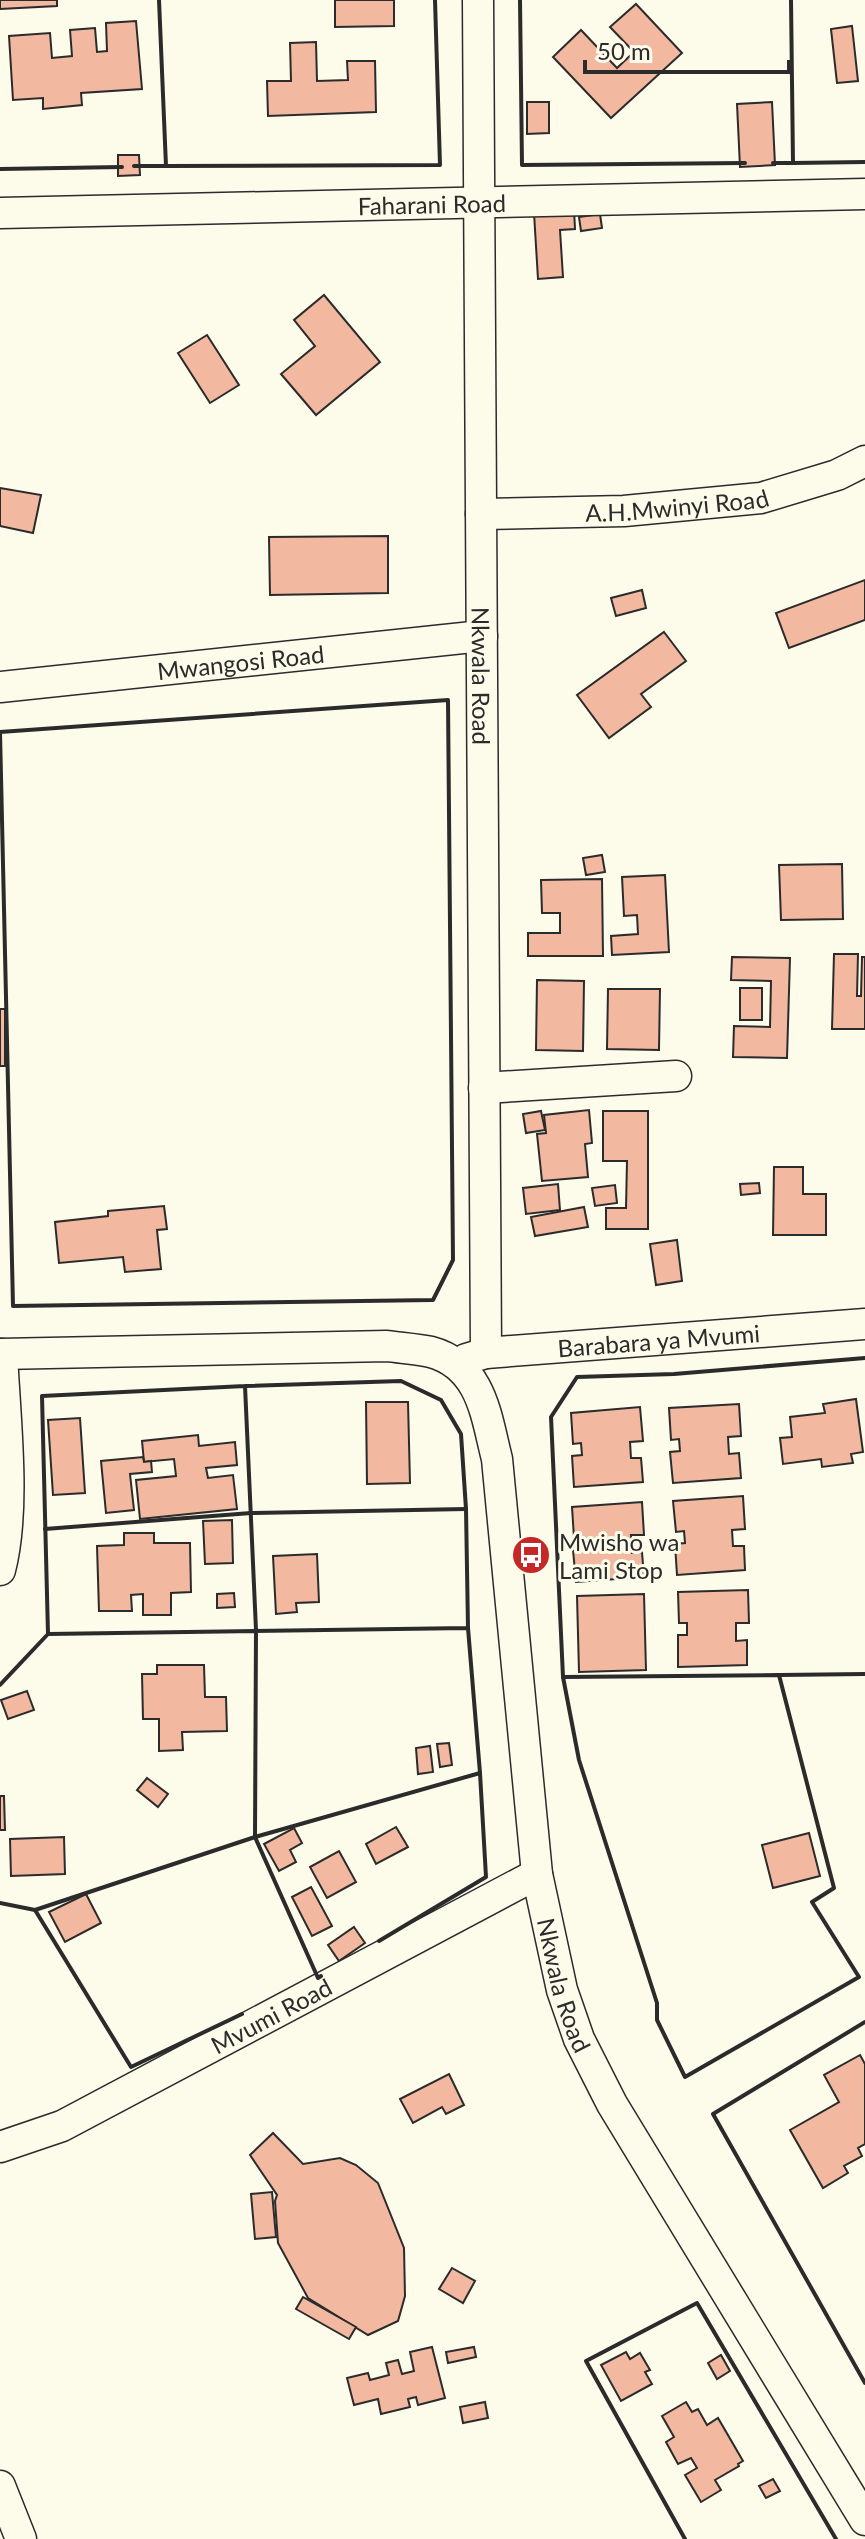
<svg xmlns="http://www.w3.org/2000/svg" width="865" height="2539" font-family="Lato,sans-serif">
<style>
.building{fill:#f2b8a0;stroke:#2b2b2b;stroke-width:2}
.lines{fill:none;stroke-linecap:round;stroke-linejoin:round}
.minor-casing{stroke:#2b2b2b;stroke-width:33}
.minor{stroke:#fdfbea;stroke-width:30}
.wall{stroke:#2b2b2b;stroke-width:4}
.labels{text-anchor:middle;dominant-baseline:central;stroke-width:6;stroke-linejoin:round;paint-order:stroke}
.street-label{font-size:24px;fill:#2b2b2b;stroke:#fdfbea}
.poi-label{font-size:24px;fill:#2b2b2b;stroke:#fdfbea;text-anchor:start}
</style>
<rect width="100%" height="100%" fill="#fdfbea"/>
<g class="building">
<path d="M0 0H57V6L0 9Z"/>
<path d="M335 0H394V26L335 27Z"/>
<path d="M636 4 682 53 611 118 553 57 581 30 617 68 634 52 610 27Z"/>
<path d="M136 21 142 89 81 93 82 105 43 109V98L13 100 9 36 50 33 52 58 72 56 70 30 95 28 97 52 107 51 106 23Z"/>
<path d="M852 26 858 81 837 83 831 29Z"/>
<path d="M316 42 317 81 348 80 347 61H375L376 112 268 116 267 81H291L290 43Z"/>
<path d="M527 102H549V133L527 134Z"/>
<path d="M772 102 775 165 740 167 737 104Z"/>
<path d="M118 155H139L140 175 118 176Z"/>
<path d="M574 209 575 229 560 230 563 277 538 279 534 213Z"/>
<path d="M600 214 602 228 581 231 579 217Z"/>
<path d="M324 295 380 362 316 415 281 374 315 346 294 320Z"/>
<path d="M207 335 239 385 210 403 178 353Z"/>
<path d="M0 488 41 495 33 533 0 526Z"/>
<path d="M388 536V593L270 595 269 537Z"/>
<path d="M865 580V620L789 648 776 613Z"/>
<path d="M642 590 646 608 616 616 611 598Z"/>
<path d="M664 632 686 661 641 694 651 707 609 738 577 695Z"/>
<path d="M602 855 605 872 586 875 583 858Z"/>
<path d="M842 864 843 919 781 920 779 865Z"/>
<path d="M665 875 669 952 612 955 611 936 638 934 637 915 624 916 622 877Z"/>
<path d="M602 879 603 956H528V933H560V913H542L541 880Z"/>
<path d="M834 954H858L857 996H861L862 957H865V1029H832Z"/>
<path d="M732 957 790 958 787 1058 733 1057 734 1026 770 1027 771 981 731 980Z"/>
<path d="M537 980 584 981 583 1051 536 1050Z"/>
<rect x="740" y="988" width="22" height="32"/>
<path d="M608 989H660L659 1050 607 1049Z"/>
<rect x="0" y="1009" width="5" height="57"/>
<path d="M589 1110 592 1143 585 1144 588 1177 542 1181 537 1134 546 1133 544 1115Z"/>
<path d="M541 1111 545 1130 526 1133 523 1114Z"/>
<path d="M603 1111H648V1229H606V1208H626L627 1161H603Z"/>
<path d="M774 1167H803V1194H826V1235H773Z"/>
<path d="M759 1183 760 1193 741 1195 740 1184Z"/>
<path d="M558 1184 560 1210 526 1214 523 1188Z"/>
<path d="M615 1185 617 1203 595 1206 592 1188Z"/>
<path d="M164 1206 167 1229 157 1230 161 1269 125 1272 123 1257 59 1263 55 1222 108 1216V1211Z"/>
<path d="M584 1207 588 1227 535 1236 531 1217Z"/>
<path d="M677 1240 682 1281 656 1285 650 1244Z"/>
<path d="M856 1399 863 1452 851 1454 853 1463 822 1467 821 1459 783 1464 780 1438 792 1437 790 1417 825 1413 823 1404Z"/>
<path d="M366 1402H408L410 1483 367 1484Z"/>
<path d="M739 1404 741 1436 728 1437 729 1454 739 1453 741 1478 673 1483 670 1452 680 1451 679 1439 671 1440 669 1408Z"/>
<path d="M640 1407 643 1441 630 1442 631 1458H641L643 1482 574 1487 572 1456 582 1455 581 1443 573 1444 571 1413Z"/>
<path d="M80 1418 85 1493 53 1495 48 1420Z"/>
<path d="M198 1435 199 1446 235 1442 237 1465 206 1468 208 1478 233 1475 237 1509 140 1519 136 1480 176 1476 174 1459 144 1462 142 1441Z"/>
<path d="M143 1457 144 1462 151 1461 152 1472 130 1474 134 1510 106 1513 101 1461Z"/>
<path d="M743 1496 745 1529 732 1530 733 1546H744L745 1570 677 1575 675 1544 685 1543 684 1531 676 1532 673 1501Z"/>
<path d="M642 1502 644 1535H631L632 1553 642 1552 644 1577 576 1582 573 1550 583 1549 582 1537 574 1538 572 1507Z"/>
<path d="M232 1520 233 1563 205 1564 203 1521Z"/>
<path d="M124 1533H154V1543H190L191 1592 171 1593V1615H143V1594L131 1595 132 1611H99L97 1546 124 1545Z"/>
<path d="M317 1554 319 1602 296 1603 297 1612 276 1614 273 1556Z"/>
<path d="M748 1590 749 1623H736V1641L747 1640V1665L678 1667V1635H687V1623H679L678 1592Z"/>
<path d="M234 1593 235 1607 217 1608V1594Z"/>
<path d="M644 1594 646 1670 579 1672 577 1596Z"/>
<path d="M157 1665H204L205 1697H226L227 1731 182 1732 183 1750 159 1751V1719H143L142 1674H157Z"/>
<path d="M27 1691 34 1710 8 1719 1 1700Z"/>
<path d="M449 1743 452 1765 440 1767 437 1744Z"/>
<path d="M430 1746 433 1772 418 1774 416 1748Z"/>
<path d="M147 1778 168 1794 158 1807 137 1790Z"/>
<path d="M0 1796H4L5 1830H0Z"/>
<path d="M396 1827 408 1847 376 1864 366 1844Z"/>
<path d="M294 1828 302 1843 290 1850 296 1862 279 1871 264 1844Z"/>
<path d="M809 1833 820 1876 773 1888 762 1845Z"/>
<path d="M64 1837 65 1874 11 1876 10 1839Z"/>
<path d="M339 1851 356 1882 327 1898 310 1867Z"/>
<path d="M311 1887 332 1926 312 1936 292 1897Z"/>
<path d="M86 1894 101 1923 65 1942 49 1912Z"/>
<path d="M354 1927 365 1943 339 1961 328 1945Z"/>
<path d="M860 2055 865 2064V2144L858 2148 862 2156 844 2166 848 2173 823 2188 790 2130 839 2102 824 2075Z"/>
<path d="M449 2074 464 2105 446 2114 442 2107 413 2123 400 2099Z"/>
<path d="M273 2133 303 2164 340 2158 356 2165 378 2183 404 2248 405 2296 398 2321 368 2335 308 2298 278 2243 275 2201 277 2195 250 2155Z"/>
<path d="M272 2192 276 2237 255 2239 251 2194Z"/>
<path d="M452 2268 475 2281 463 2303 439 2289Z"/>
<path d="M303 2297 356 2327 349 2339 296 2309Z"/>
<path d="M432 2347 445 2398 418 2405 416 2397 408 2399 410 2407 381 2414 378 2399 354 2405 347 2378 368 2373 370 2380 389 2375 386 2363 398 2360 402 2374 414 2371 410 2352Z"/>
<path d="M474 2347 476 2357 448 2363 446 2352Z"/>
<path d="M626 2352 630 2359 640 2353 650 2370 645 2372 652 2384 621 2401 601 2365Z"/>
<path d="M721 2355 730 2371 717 2379 708 2363Z"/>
<path d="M485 2402 488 2418 463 2423 460 2407Z"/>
<path d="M686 2402 692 2412 698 2409 707 2425 718 2418 743 2461 738 2464 739 2466 715 2480 721 2490 701 2502 685 2475 697 2468 691 2458 678 2464 666 2442 674 2437 662 2416Z"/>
<path d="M773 2479 780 2491 766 2498 759 2486Z"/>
</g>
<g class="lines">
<defs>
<g id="minor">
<path id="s1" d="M478 0 486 1353"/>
<path id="s2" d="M0 213 865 194"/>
<path id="s3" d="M481 514 624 511 761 498 837 475 865 461"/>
<path id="s4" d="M0 687 482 636"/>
<path d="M484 1088 676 1076"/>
<path id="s5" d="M0 1354 387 1346C401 1348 417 1349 431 1352 482 1366 486 1416 497 1459L537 1874 562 1990 579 2039 612 2104 865 2520"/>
<path id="s6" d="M466 1359 486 1353 865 1324"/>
<path d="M0 1570C16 1508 5 1419 2 1354"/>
<path id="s7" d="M0 2147 62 2126 537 1874"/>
<path d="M0 2486 21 2539"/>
</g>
</defs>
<use href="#minor" class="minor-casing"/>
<use href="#minor" class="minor"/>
<g class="wall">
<path d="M159 0 166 166 440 165 435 0"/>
<path d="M520 0 522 165 745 163"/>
<path d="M791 0 793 163 865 162"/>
<path d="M773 163H793"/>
<path d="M134 166H166"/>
<path d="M0 169 122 167"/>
<path d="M448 700 453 1260 433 1300 13 1306 0 732Z"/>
<path d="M245 1386 256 1630 255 1837 480 1773 468 1628 466 1509 461 1434 441 1400 401 1381 245 1386 42 1396 48 1634 468 1628"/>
<path d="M45 1529 251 1513 466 1509"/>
<path d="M779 1675 834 1888 812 1902 859 1977 685 2077 657 2020V2003L579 1760 563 1677Z"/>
<path d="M779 1675 865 1674"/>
<path d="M563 1677 551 1417 577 1377 674 1374 865 1358"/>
<path d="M0 1685 48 1634"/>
<path d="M0 1903 35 1910"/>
<path d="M379 1941 486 1877 480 1773"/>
<path d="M242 2014 131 2067 35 1910 255 1837 318 1978 321 1976"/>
<path d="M865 2022 713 2114 865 2383"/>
<path d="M685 2539 586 2361 697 2303 836 2539"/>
</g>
</g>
<defs>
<symbol id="bus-disc" viewBox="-11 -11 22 22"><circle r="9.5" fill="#c62828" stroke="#fdfbea"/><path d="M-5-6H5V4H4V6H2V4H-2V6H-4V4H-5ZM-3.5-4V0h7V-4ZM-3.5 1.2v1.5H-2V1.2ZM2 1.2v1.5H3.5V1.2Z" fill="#fff"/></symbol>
</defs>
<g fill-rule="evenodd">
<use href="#bus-disc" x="509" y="1533" width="44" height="44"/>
</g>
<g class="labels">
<g class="street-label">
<text stroke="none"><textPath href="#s2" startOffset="432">Faharani Road</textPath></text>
<text stroke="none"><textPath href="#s3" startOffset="196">A.H.Mwinyi Road</textPath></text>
<text stroke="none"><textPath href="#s4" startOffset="242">Mwangosi Road</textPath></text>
<text stroke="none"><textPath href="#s1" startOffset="676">Nkwala Road</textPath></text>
<text stroke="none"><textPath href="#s6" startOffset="194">Barabara ya Mvumi</textPath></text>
<text stroke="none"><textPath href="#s5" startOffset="1096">Nkwala Road</textPath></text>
<text stroke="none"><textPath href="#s7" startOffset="302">Mvumi Road</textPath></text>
</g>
<g class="poi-label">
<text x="559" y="1541">Mwisho wa<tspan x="559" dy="28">Lami Stop</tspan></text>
</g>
</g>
<path d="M585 60v12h204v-12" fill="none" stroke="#2b2b2b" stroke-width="4"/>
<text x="597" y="60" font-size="24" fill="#2b2b2b" stroke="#fdfbea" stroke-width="6" paint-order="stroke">50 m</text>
</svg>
